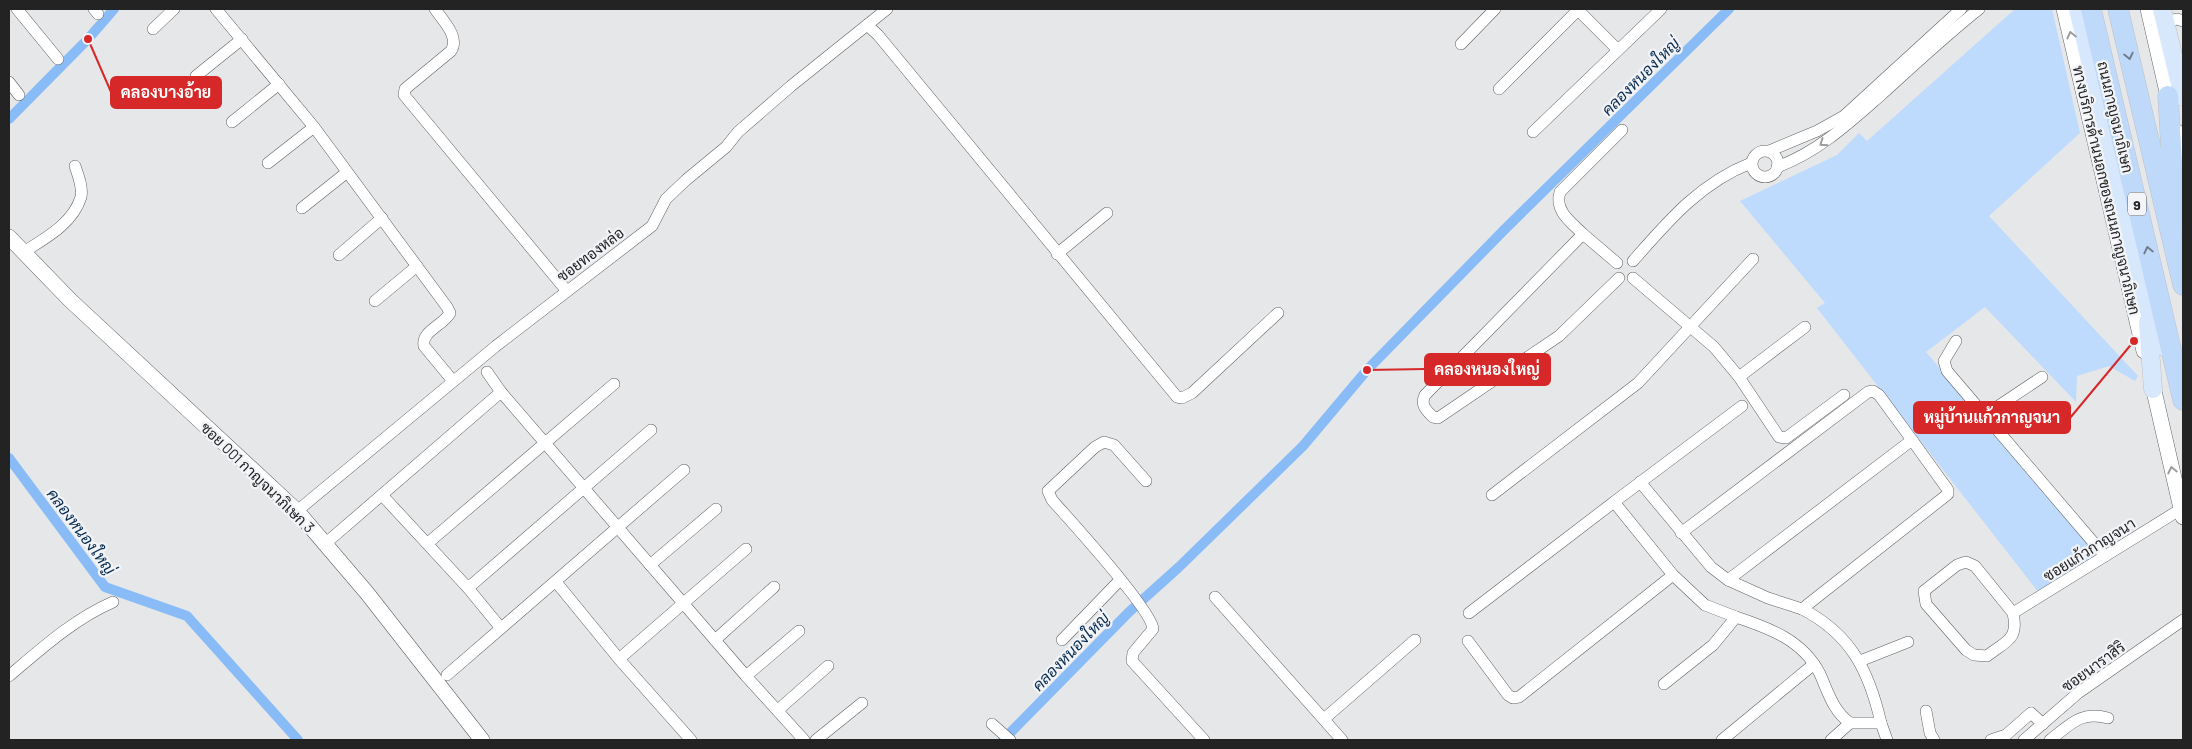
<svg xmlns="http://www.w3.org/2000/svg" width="2192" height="749" font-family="Barlow,Sarabun,sans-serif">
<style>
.green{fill:#bedafc}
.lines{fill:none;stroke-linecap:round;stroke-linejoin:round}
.canal{stroke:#89bcf7;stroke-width:10}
.street-casing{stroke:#5e6062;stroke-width:12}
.secondary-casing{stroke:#5e6062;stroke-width:16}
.primary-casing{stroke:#c1c1c2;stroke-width:19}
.highway-casing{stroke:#c1c1c2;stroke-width:21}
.street{stroke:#fff;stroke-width:11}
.secondary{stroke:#fff;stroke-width:15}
.primary{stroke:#d8e8fc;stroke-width:18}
.highway{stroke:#bed9fa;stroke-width:20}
.oneway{stroke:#9c9c9c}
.oneway2{stroke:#707e8f}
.labels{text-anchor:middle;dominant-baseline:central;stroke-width:4.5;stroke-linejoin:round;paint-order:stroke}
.shield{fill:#f2f4f7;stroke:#616263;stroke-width:1}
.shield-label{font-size:14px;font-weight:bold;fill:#232324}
.street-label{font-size:15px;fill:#232324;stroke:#f2f4f7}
.water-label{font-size:16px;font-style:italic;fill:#072b50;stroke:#f2f4f7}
.leader{fill:none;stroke:#d62828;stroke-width:2}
.callout-dot{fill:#d62828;stroke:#f2f4f7;stroke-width:2}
.callout{fill:#d62828;stroke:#d62828;stroke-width:2}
.callout-label{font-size:16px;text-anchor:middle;font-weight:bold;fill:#fff}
</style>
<rect width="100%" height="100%" fill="#e5e7e9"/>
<path class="green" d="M2015 9H2052L2080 133 1989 216 2138 376 2135 381 2109 366 2077 376 2076 402 1985 307 1926 352 2098 554 2039 593 1817 308 1825 303 1740 201 1837 155 1859 133 1867 141Z"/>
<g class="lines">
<g class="canal">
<path d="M9 119 88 39 114 9"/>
<path d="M9 458 105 587 187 616 298 740"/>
<path d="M1003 740 1129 612 1179 567 1303 446 1367 370 1505 229 1729 9"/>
</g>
<defs>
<g id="street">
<path d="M17 9 58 59"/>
<path d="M94 9 98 14"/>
<path d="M216 9 314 127 447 307 450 313C444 325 421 331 424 346L453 381"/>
<path d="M435 9C443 21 460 37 451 51L405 89 404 95 566 290"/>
<path d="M1577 9 1618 50"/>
<path d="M2166 22 2177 19 2183 21"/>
<path d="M867 25 878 35 1177 397 1182 398 1192 393 1278 313"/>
<path d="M153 29 174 9"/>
<path d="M1461 44 1495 9"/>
<path d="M196 76 242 39"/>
<path d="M9 82 19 95"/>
<path d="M1499 89 1579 9"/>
<path d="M232 122 279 84"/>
<path d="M1533 132 1661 9"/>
<circle cx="1765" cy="164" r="13"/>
<path d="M1769 151 1817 131 1844 116 1961 9"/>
<path d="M268 163 314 127"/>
<path d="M1777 167C1818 152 1849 123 1881 95 1913 66 1945 36 1979 9"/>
<path d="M302 208 346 173"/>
<path d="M1583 234C1571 222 1554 211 1560 192L1622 130"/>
<path d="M22 253C44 239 73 224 81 197 83 187 78 175 75 166"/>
<path d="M1057 254 1107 213"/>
<path d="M339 255 382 218"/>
<path d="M1633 261C1668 221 1700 183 1751 163"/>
<path d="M1617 263 1583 234 1425 395C1420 405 1426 410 1433 417L1438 418 1559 336 1619 278"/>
<path d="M1633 278 1714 347 1739 377 1779 437 1786 438 1844 395"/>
<path d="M375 301 417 266"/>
<path d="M1956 341 1944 361 1947 371 2105 556"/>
<path d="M487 372 501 392 746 676 804 740"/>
<path d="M1739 377 1805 327"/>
<path d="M1985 415 2042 377"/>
<path d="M1146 481 1114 445 1104 442 1095 447 1048 491 1052 500C1069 519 1152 610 1153 629L1133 653 1132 661 1204 740"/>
<path d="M1640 482 1711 567 1728 580 1912 440 1948 490V494L1802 609C1851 634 1869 671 1881 723"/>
<path d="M382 495 468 588 500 627"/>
<path d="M1492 495 1638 383 1753 259"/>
<path d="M1614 502 1742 406"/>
<path d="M297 511 496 346 652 226 666 199 686 180 726 147 738 132 791 86 887 9"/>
<path d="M1681 533 1868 392 1873 391 1879 395 1912 440"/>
<path d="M326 543 501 392"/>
<path d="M428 543 614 384"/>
<path d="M650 565 716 509"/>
<path d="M1728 580 1768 598 1802 609"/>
<path d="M556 582 619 659 691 740"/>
<path d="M468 588 651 430"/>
<path d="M1215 597 1342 740"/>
<path d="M1469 613 1614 502 1673 575"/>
<path d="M2013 613C2019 640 2006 641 1987 656L1974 655 1966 650 1926 604 1924 591 1957 565 1966 562 1975 566 2013 613 2181 509"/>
<path d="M715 640 774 587"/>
<path d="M1062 640 1120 580"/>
<path d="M1468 641 1508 695 1513 698 1519 697 1673 575 1705 605 1736 617"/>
<path d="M619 659 746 549"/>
<path d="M1860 661 1908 642"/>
<path d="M447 675 684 470"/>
<path d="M9 676C42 648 74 619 113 602"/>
<path d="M746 676 799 631"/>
<path d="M1664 684 1713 645 1736 617C1769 628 1803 640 1820 674 1828 692 1833 711 1850 723"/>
<path d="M778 710 828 666"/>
<path d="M1926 711 1930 733 1934 740"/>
<path d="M1324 719 1415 640"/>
<path d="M992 724 1010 740"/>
<path d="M816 740 862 703"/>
<path d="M1722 740 1814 664"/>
<path d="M1831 740 1850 723H1881L1887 740"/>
<path d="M1991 740 2006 735 2031 713 2043 724"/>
<path d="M2024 740 2078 693 2183 620"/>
<path d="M2050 740C2071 724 2080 711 2108 718"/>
</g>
<g id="secondary">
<path d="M2064 9 2144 351"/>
<path d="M2148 9 2170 105"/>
<path d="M2177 132 2183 160"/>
<path d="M9 237 70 300 297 511 367 593 482 740"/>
<path d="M2151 378 2183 517"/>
</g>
<g id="primary">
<path d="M2078 9 2146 304 2164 347"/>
<path d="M2162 9 2183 97"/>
<path d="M2148 322 2153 389"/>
</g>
<g id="highway">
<path d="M2091 9 2183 400"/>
<path d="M2118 9 2183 285"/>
<path d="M2168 96 2172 164 2180 221"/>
</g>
</defs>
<use href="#street" class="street-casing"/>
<use href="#secondary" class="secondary-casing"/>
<use href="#primary" class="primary-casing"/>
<use href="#highway" class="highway-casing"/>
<use href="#street" class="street"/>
<use href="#secondary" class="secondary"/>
<use href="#primary" class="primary"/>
<use href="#highway" class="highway"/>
</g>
<defs><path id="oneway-chevron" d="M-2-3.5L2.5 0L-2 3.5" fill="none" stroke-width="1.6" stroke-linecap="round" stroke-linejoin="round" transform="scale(1.25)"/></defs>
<g class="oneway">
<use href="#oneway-chevron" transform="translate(2071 35) rotate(-103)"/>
<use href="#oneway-chevron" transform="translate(1823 143) rotate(145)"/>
<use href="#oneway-chevron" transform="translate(2172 470) rotate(-103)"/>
</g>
<g class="oneway2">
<use href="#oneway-chevron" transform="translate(2129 56) rotate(77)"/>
<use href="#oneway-chevron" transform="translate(2148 250) rotate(-103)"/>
</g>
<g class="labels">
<rect class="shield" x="2128" y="192.5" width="18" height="23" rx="4"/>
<g class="shield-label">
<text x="2137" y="204">9</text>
</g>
<g class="street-label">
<text transform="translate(2116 117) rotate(77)">ถนนกาญจนาภิเษก</text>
<text transform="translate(2107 190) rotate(77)">ทางบริการด้านนอกของถนนกาญจนาภิเษก</text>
<text transform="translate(590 254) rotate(-37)">ซอยทองหล่อ</text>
<text transform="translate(258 477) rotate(44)">ซอย 001 กาญจนาภิเษก 3</text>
<text transform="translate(2089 549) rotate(-32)">ซอยแก้วกาญจนา</text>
<text transform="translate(2093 666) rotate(-36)">ซอยนาราสิริ</text>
</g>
<g class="water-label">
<text transform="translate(1640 76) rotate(-45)">คลองหนองใหญ่</text>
<text transform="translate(82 531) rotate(53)">คลองหนองใหญ่</text>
<text transform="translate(1070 651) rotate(-46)">คลองหนองใหญ่</text>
</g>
</g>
<path class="leader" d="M88 39L111 92M1367 370L1425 369M2134 341L2070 418"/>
<g class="callout-dot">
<circle cx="88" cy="39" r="5"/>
<circle cx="1367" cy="370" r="5"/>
<circle cx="2134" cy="341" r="5"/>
</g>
<g class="callout">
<rect x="111" y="77" width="110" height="31" rx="5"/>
<rect x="1425" y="354" width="125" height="31" rx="5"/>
<rect x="1914" y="402" width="156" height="31" rx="5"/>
</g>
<g class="callout-label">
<text x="166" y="98">คลองบางอ้าย</text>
<text x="1487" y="375">คลองหนองใหญ่</text>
<text x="1992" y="423">หมู่บ้านแก้วกาญจนา</text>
</g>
<rect width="2192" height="749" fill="none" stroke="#232324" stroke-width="20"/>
</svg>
